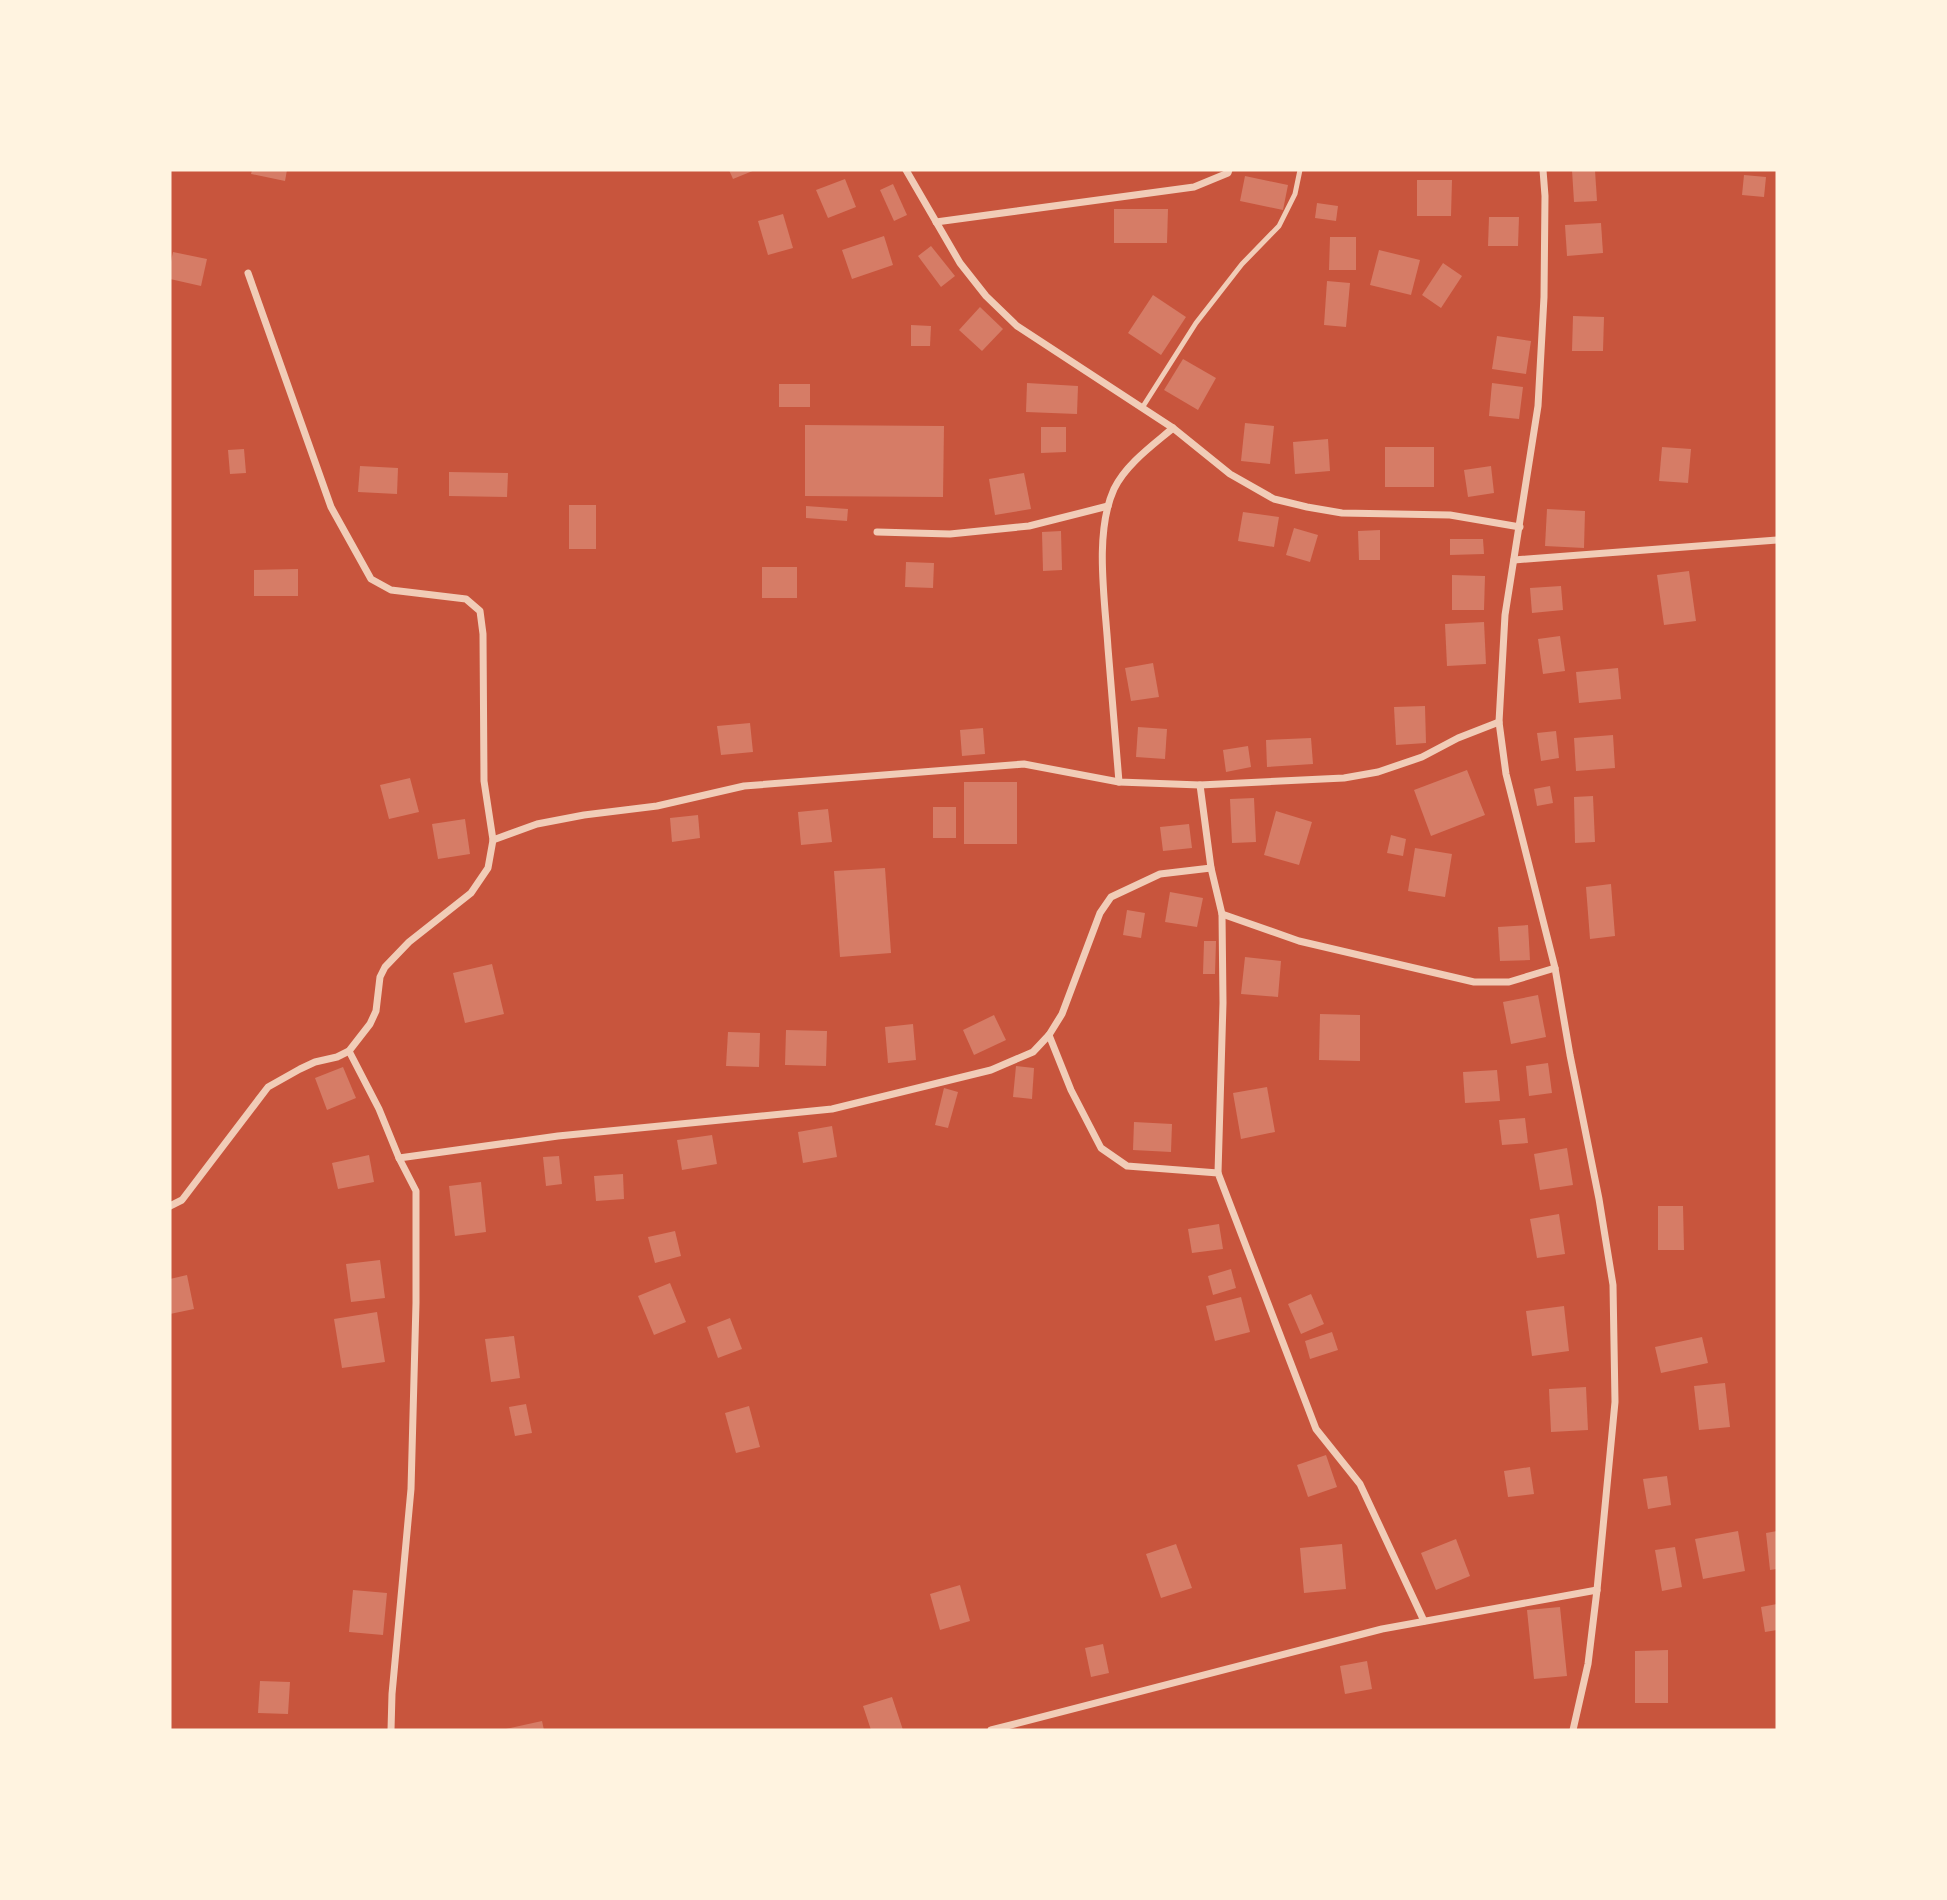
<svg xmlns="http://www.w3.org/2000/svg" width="1947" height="1900" font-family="Karla,sans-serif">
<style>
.building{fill:#d67c66}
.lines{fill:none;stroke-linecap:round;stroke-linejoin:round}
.service{stroke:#f1ccb7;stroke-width:5}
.minor{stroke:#f1ccb7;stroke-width:7}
</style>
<rect width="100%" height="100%" fill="#c8553d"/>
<g class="building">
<path d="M252 170H287L285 181 251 174Z"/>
<path d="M729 170H755L733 179Z"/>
<path d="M1572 170H1595L1597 201 1574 202Z"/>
<path d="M1744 175 1766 177 1764 197 1742 195Z"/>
<path d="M1245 176 1288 185 1283 210 1240 201Z"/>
<path d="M845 179 856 207 828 218 816 190Z"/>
<path d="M1417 180H1452L1451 216H1417Z"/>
<path d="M893 184 907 215 894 221 880 190Z"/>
<path d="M1317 203 1338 206 1336 221 1315 218Z"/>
<path d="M1114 209H1168L1167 243H1114Z"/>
<path d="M783 214 793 248 768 255 758 221Z"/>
<path d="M1489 217H1519L1518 246H1488Z"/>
<path d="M1601 223 1603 253 1567 256 1565 225Z"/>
<path d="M884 236 893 265 852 279 842 250Z"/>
<path d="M1330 237H1356V270H1329Z"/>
<path d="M931 246 955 276 941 287 918 256Z"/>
<path d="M1379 250 1420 260 1411 295 1370 285Z"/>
<path d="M173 252 207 259 201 286 170 279V266Z"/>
<path d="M1443 263 1462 276 1441 308 1422 295Z"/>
<path d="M1327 281 1350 283 1346 327 1324 325Z"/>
<path d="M1153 295 1186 317 1161 355 1128 333Z"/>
<path d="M980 307 1003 329 982 351 959 330Z"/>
<path d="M1573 316 1604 317 1603 351H1572Z"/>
<path d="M911 325 931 326 930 346H911Z"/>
<path d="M1497 336 1531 341 1526 374 1492 369Z"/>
<path d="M1183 359 1216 378 1198 410 1164 390Z"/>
<path d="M1027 383 1078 386 1077 414 1026 412Z"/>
<path d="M1492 383 1523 387 1519 419 1489 416Z"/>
<rect x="779" y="384" width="31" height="23"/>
<path d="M1245 423 1274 426 1270 464 1241 461Z"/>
<path d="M805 425 944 426 943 497 805 496Z"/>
<path d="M1041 427H1066V452L1041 453Z"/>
<path d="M1328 439 1330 471 1295 474 1293 442Z"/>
<rect x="1385" y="447" width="49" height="40"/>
<path d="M1662 447 1691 449 1688 483 1659 481Z"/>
<path d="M244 449 246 473 230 474 228 450Z"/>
<path d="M360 466 398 468 397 494 358 492Z"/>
<path d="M1491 466 1494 493 1468 497 1464 470Z"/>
<path d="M449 472 508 473 507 497 449 496Z"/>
<path d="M1024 473 1031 509 995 515 989 479Z"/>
<rect x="569" y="505" width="27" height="44"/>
<path d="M806 506 848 509 847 521 806 518Z"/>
<path d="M1547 509 1585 511 1584 548 1545 546Z"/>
<path d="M1243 512 1279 517 1274 547 1238 541Z"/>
<path d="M1294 528 1318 535 1310 562 1286 555Z"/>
<path d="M1380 530V560H1359L1358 531Z"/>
<path d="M1061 531 1062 570 1043 571 1042 532Z"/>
<path d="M1450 539H1483L1484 554 1450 555Z"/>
<path d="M906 562 934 563 933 588 905 587Z"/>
<rect x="762" y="567" width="35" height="31"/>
<path d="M298 569V596H254V570Z"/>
<path d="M1689 571 1696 621 1664 625 1657 575Z"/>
<path d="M1452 575 1485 576 1484 610H1452Z"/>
<path d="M1561 586 1563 610 1532 613 1530 588Z"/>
<path d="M1484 622 1486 664 1447 666 1445 624Z"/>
<path d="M1560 636 1565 671 1543 674 1538 639Z"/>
<path d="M1153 663 1159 697 1131 701 1125 668Z"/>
<path d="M1618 668 1621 699 1579 703 1576 672Z"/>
<path d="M1425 706 1426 743 1396 745 1394 707Z"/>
<path d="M750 723 753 752 721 755 717 726Z"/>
<path d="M1138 727 1167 729 1165 759 1136 757Z"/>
<path d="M983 728 985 754 962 756 960 730Z"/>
<path d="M1556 731 1559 758 1541 761 1537 733Z"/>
<path d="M1613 735 1615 768 1576 771 1574 738Z"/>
<path d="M1311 738 1313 764 1267 767 1266 740Z"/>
<path d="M1248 746 1251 767 1226 772 1223 750Z"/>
<path d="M1467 770 1485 815 1431 836 1414 790Z"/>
<path d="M410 778 419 812 389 819 380 785Z"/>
<rect x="964" y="782" width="53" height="62"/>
<path d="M1550 786 1553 803 1537 806 1534 789Z"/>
<path d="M1593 796 1595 842 1575 843 1574 797Z"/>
<path d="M1254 798 1256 842 1232 843 1230 799Z"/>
<rect x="933" y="807" width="23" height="31"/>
<path d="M828 809 832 842 801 845 798 812Z"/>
<path d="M1276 811 1312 822 1299 865 1264 855Z"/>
<path d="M698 815 700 838 672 842 670 818Z"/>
<path d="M465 819 470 854 438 859 432 824Z"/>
<path d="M1189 824 1192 848 1163 851 1160 827Z"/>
<path d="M1391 835 1406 839 1403 856 1387 853Z"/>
<path d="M1415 848 1452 854 1445 897 1408 891Z"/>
<path d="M885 868 891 953 840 957 834 871Z"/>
<path d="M1611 884 1615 936 1590 939 1586 887Z"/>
<path d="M1170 892 1203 898 1197 927 1165 922Z"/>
<path d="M1127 910 1145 913 1141 938 1123 935Z"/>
<path d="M1528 925 1530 960 1500 961 1498 927Z"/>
<path d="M1204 941H1216L1215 974H1203Z"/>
<path d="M1245 957 1281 961 1278 997 1241 994Z"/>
<path d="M492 964 504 1014 465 1023 453 973Z"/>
<path d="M1538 995 1546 1037 1511 1044 1503 1002Z"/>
<path d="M1320 1014 1360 1015V1061L1319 1060Z"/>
<path d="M994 1015 1006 1040 974 1055 963 1030Z"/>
<path d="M913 1024 916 1060 888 1063 885 1027Z"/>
<path d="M786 1030 827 1031 826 1066 785 1065Z"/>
<path d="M728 1032 760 1033 759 1067 726 1066Z"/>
<path d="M1548 1063 1552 1093 1529 1096 1526 1066Z"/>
<path d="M1016 1066 1034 1068 1032 1099 1013 1097Z"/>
<path d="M343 1067 356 1098 327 1110 315 1078Z"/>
<path d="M1497 1070 1500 1101 1465 1103 1463 1072Z"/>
<path d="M1267 1087 1275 1132 1241 1139 1233 1093Z"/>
<path d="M944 1088 958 1092 948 1128 935 1125Z"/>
<path d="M1525 1118 1528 1143 1502 1145 1499 1120Z"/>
<path d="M1134 1122 1172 1124 1171 1152 1133 1150Z"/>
<path d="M832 1126 837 1157 803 1163 798 1132Z"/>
<path d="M712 1135 717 1164 682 1170 677 1140Z"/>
<path d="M1567 1148 1573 1185 1540 1190 1534 1154Z"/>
<path d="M369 1155 374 1182 338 1189 332 1163Z"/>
<path d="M559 1156 562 1184 546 1186 543 1157Z"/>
<path d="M623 1174 624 1199 596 1201 594 1176Z"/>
<path d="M481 1182 486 1232 455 1236 449 1186Z"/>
<path d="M1658 1206H1683L1684 1250H1658Z"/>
<path d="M1559 1214 1565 1254 1537 1258 1530 1219Z"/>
<path d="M1219 1224 1223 1249 1192 1253 1188 1229Z"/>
<path d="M675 1231 681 1256 655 1263 648 1237Z"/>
<path d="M380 1260 385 1298 351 1302 346 1264Z"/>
<path d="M1231 1269 1236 1288 1213 1295 1208 1276Z"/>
<path d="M187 1275 194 1309 170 1314V1279Z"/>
<path d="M670 1283 686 1322 654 1335 638 1296Z"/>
<path d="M1311 1294 1324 1324 1301 1334 1288 1304Z"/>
<path d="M1241 1297 1250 1332 1215 1341 1206 1306Z"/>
<path d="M1564 1306 1569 1351 1532 1356 1526 1311Z"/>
<path d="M377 1312 385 1362 342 1368 334 1319Z"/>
<path d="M730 1318 742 1349 718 1358 707 1327Z"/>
<path d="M1332 1332 1338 1350 1310 1359 1305 1341Z"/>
<path d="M514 1336 520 1378 491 1382 485 1339Z"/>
<path d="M1702 1337 1708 1363 1661 1373 1655 1347Z"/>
<path d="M1725 1383 1730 1427 1699 1430 1694 1386Z"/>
<path d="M1586 1387 1588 1430 1551 1432 1549 1389Z"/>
<path d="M526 1404 532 1433 515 1436 509 1407Z"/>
<path d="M749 1406 760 1447 736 1453 725 1413Z"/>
<path d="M1326 1455 1337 1487 1308 1497 1297 1465Z"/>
<path d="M1530 1467 1534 1494 1508 1497 1504 1471Z"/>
<path d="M1667 1476 1671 1505 1648 1509 1643 1479Z"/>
<path d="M1738 1531 1745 1571 1703 1579 1695 1539Z"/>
<path d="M1777 1531V1569L1770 1570 1766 1533Z"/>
<path d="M1456 1539 1470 1576 1436 1590 1421 1553Z"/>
<path d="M1176 1544 1192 1588 1161 1598 1146 1554Z"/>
<path d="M1342 1544 1346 1589 1304 1593 1300 1548Z"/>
<path d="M1675 1547 1682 1587 1662 1591 1655 1550Z"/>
<path d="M960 1585 970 1621 940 1630 930 1594Z"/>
<path d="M353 1590 387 1593 383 1635 349 1632Z"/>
<path d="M1777 1604V1630L1765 1632 1761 1607Z"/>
<path d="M1560 1607 1567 1676 1534 1679 1527 1610Z"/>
<path d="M1103 1644 1109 1673 1091 1677 1085 1648Z"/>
<path d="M1668 1650V1703H1635V1651Z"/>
<path d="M1367 1661 1372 1689 1345 1694 1340 1666Z"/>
<path d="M260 1681 290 1682 288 1714 258 1713Z"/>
<path d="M892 1697 903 1730H871L863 1706Z"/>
<path d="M542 1721 544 1730H506V1729Z"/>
</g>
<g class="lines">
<path class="service" d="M1142 408 1196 323 1242 264 1279 226 1295 194 1300 170"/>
<g class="minor">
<path d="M906 170 960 263 986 296 1017 326 1173 428 1230 474 1274 499 1307 507 1342 513 1450 515 1520 527"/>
<path d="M1543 170 1545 196 1544 297 1538 406 1505 615 1499 722 1506 774 1555 968 1570 1055 1599 1199 1613 1285 1615 1402 1597 1590 1588 1664 1573 1730"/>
<path d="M936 222 1194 187 1228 173 1229 170"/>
<path d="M248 273 331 507 371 579 391 590 466 599 480 611 483 634 484 781 493 840"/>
<path d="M877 532 950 534 1029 526 1108 506"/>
<path d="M1514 560 1777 540"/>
<path d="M1119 782C1115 737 1112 693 1108 648 1105 600 1094 533 1114 489 1126 464 1153 445 1173 428"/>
<path d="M1200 785 1211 868 1222 914 1299 941 1474 982H1509L1555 968"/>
<path d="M1049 1035 1071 1090 1101 1148 1127 1166 1218 1173 1316 1429 1360 1484 1424 1621"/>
<path d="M349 1051 379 1109 399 1158 416 1191V1303L411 1489 392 1694 391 1730"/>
<path d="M399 1158 558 1136 832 1109 991 1070 1033 1052 1049 1035 1062 1014 1100 913 1111 897 1160 874 1211 868"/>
<path d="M1218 1173 1223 1003 1222 914"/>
<path d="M170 1206 182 1200 268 1087 300 1069 315 1062 337 1057 349 1051 370 1024 376 1011 380 977 385 967 409 942 471 893 488 868 493 840 537 824 584 815 657 806 744 786 1024 764 1119 782 1200 785 1344 778 1378 772 1422 757 1458 738 1499 722"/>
<path d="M991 1730 1382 1629 1597 1590"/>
</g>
</g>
<rect width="1947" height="1900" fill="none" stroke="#fff3e0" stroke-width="343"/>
</svg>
